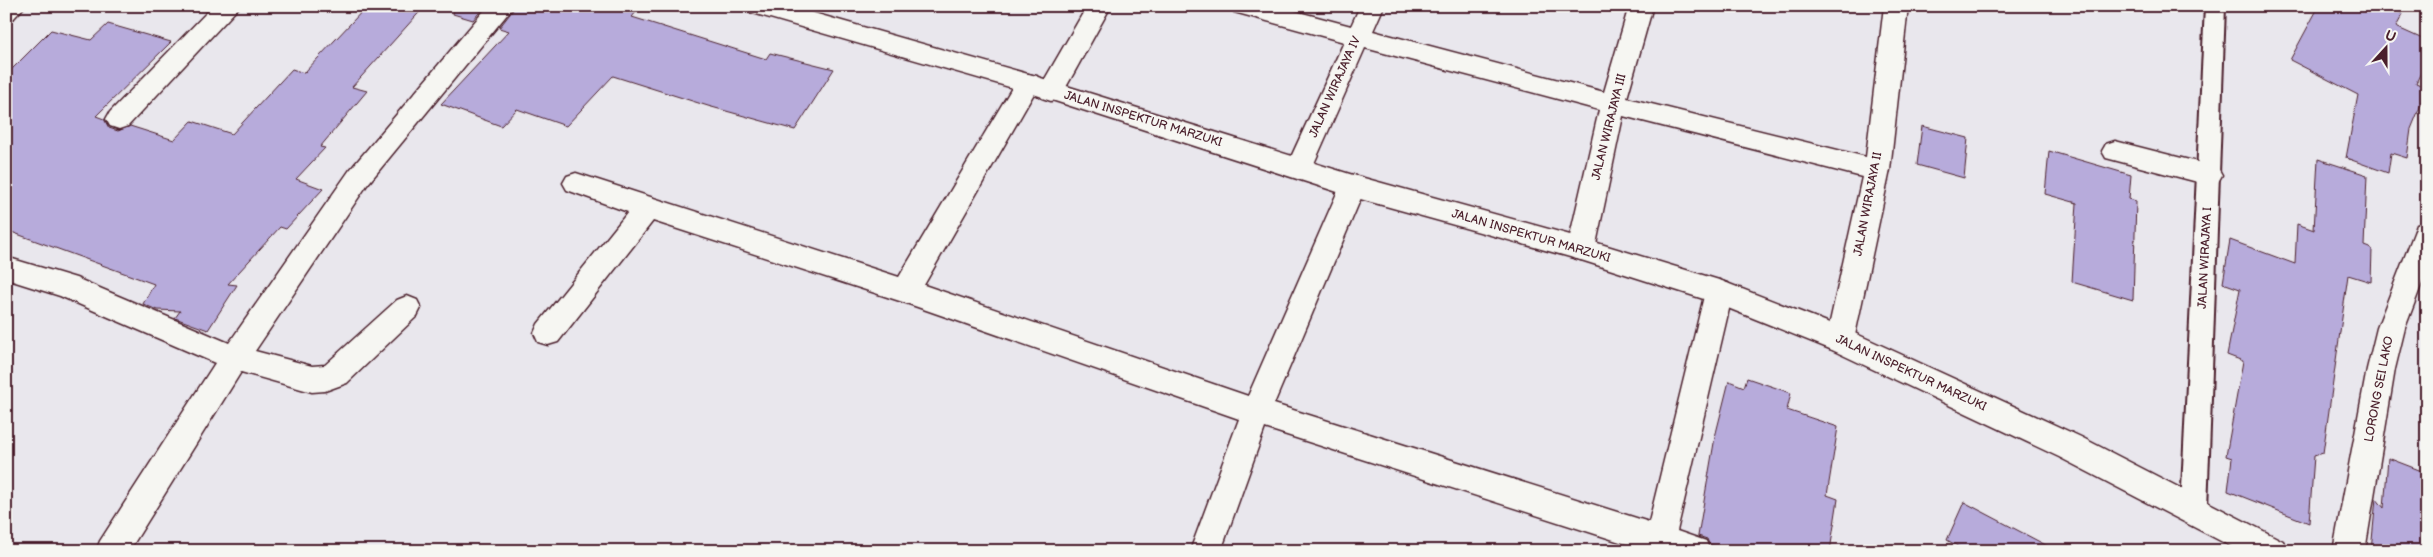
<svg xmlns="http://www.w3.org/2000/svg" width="2433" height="557" font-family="'Balsamiq Sans',sans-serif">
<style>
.building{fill:#b7abdb;stroke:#4a1f2b}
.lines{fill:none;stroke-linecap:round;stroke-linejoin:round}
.lane-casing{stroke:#4a1f2b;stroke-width:4}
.street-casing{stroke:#4a1f2b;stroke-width:3}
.secondary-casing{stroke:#4a1f2b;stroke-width:3}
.lane{fill:#f6f6f2;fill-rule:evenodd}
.street{fill:#f6f6f2;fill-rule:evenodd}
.secondary{fill:#f6f6f2;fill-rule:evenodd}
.labels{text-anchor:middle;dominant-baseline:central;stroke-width:4.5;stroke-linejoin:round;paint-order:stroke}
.street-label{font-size:12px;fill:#4a1f2b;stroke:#f6f6f2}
</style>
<rect width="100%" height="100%" fill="#e9e7ed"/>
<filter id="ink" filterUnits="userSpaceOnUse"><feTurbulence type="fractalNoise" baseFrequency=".02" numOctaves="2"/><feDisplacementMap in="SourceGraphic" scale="10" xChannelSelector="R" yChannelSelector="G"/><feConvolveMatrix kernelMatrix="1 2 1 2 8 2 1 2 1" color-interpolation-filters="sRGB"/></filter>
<g filter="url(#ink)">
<g class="building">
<path d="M367 6H425L352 87 367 91 320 147 325 148 296 179 323 189 286 229 280 227 228 284 237 285 208 330 175 318 180 311 157 310 143 304 154 284 6 230V75L51 30 91 40 108 24 171 42 96 116 104 119 109 128 118 131 130 126 174 140 192 121 232 134 292 69 304 73Z"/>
<path d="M455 6H485L473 20 453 14Z"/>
<path d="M516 6H641L632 17 766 59 770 53 834 69 795 130 708 106 613 76 566 126 517 109 501 126 441 104 509 31 499 28Z"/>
<path d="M2319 6H2386L2403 14 2396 27 2427 41V60L2416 83 2427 88V90L2411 129 2407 158 2391 153 2388 173 2346 158 2358 95 2290 60Z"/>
<path d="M1922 126 1968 138 1964 178 1917 165Z"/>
<path d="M2049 151 2131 175 2129 199 2136 201 2133 300 2072 282 2077 203 2045 194Z"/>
<path d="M2318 159 2367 175 2364 246 2372 249 2371 282 2348 275 2323 453 2314 456 2309 523 2228 491 2232 458 2226 456 2243 361 2227 355 2240 289 2223 283 2230 240 2295 264 2297 224 2314 230Z"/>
<path d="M1747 378 1791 393 1787 410 1838 427 1827 495 1838 499 1830 551H1731L1709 544 1707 539 1698 536 1715 437 1729 381 1744 387Z"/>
<path d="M2388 458 2427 473V551H2371L2376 498 2384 508Z"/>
<path d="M1964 502 2057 551H1966L1947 540Z"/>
</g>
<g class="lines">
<defs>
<path id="lane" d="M2205 6H2225L2207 510 2203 518 2194 522 2185 518 2181 510Z"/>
<g id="street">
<path d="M6 6H25L14 18 6 21Z"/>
<path d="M213 6H240L128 126 119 129 110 126 106 119 110 112Z"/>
<path d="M488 6H514L367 185 255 351 312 366 325 365 397 300 407 296 417 300 421 308 417 316 347 383 325 391 312 392 241 372 129 551H96L100 541 215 363 60 296 6 279V257L76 278 229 343 349 171Z"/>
<path d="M1087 6H1111L1060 98 1051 101 1042 98 1038 91Z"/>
<path d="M1230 6H1276L1351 26 1360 6H1384L1373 31 1604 92 1629 6H1653L1627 98 1866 157 1884 6H1908L1890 170 1854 340 1850 349 1840 352 1830 349 1826 340 1862 177 1623 116 1595 249 1591 257 1581 260 1571 257 1567 249 1599 110 1365 48 1312 168 1308 175 1299 178 1290 175 1286 168 1344 42 1234 12Z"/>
<path d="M1028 74 1037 76 1040 83 924 285 1248 396 1340 186 1344 179 1353 175 1362 179 1366 186 1274 404 1649 522 1705 292 1709 284 1719 280 1729 284 1733 292 1677 531 1706 541 1710 551H1641L1642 549 1265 428 1221 551H1190L1239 419 906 303 653 221 558 342 548 345 538 342 534 333 538 324 628 212 567 190 563 183 567 176 576 173 899 277 1019 76Z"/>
<path d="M2115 141 2209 165 2218 168 2222 175 2218 182 2209 185 2106 158 2102 151 2106 144Z"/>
<path d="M2427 222V270L2405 328 2395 369 2365 551H2333L2367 369 2377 328 2414 233 2417 225Z"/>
</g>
<path id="secondary" d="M745 6H789L1028 74 1353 175 1581 238 1719 280 1850 331 2081 437 2283 541 2287 551H2240L2059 457 1830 349 1713 302 1581 260 1353 197 1027 92 749 12Z"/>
</defs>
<use href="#lane" class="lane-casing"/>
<use href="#street" class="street-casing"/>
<use href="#secondary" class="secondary-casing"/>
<use href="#lane" class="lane"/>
<use href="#street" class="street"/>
<use href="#secondary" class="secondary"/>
</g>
</g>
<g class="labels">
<g class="street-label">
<text transform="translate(1335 87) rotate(-66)">JALAN WIRAJAYA IV</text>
<text transform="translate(1143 119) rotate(17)">JALAN INSPEKTUR MARZUKI</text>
<text transform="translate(1609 127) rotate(-76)">JALAN WIRAJAYA III</text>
<text transform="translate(1868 204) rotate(-79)">JALAN WIRAJAYA II</text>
<text transform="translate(1531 236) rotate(16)">JALAN INSPEKTUR MARZUKI</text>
<text transform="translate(2205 258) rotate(-87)">JALAN WIRAJAYA I</text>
<text transform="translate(1911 373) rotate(25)">JALAN INSPEKTUR MARZUKI</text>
<text transform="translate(2379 389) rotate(-79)">LORONG SEI LAKO</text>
</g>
</g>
<rect width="2433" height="557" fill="none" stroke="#f6f6f2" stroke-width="25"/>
<rect x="12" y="12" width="2408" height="532" fill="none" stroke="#4a1f2b" stroke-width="2" filter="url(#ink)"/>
<g transform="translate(2386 48) rotate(21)" stroke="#f6f6f2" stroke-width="4" paint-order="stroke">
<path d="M0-4L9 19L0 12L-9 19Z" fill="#4a1f2b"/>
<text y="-8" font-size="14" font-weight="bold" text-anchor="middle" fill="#4a1f2b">U</text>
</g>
</svg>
